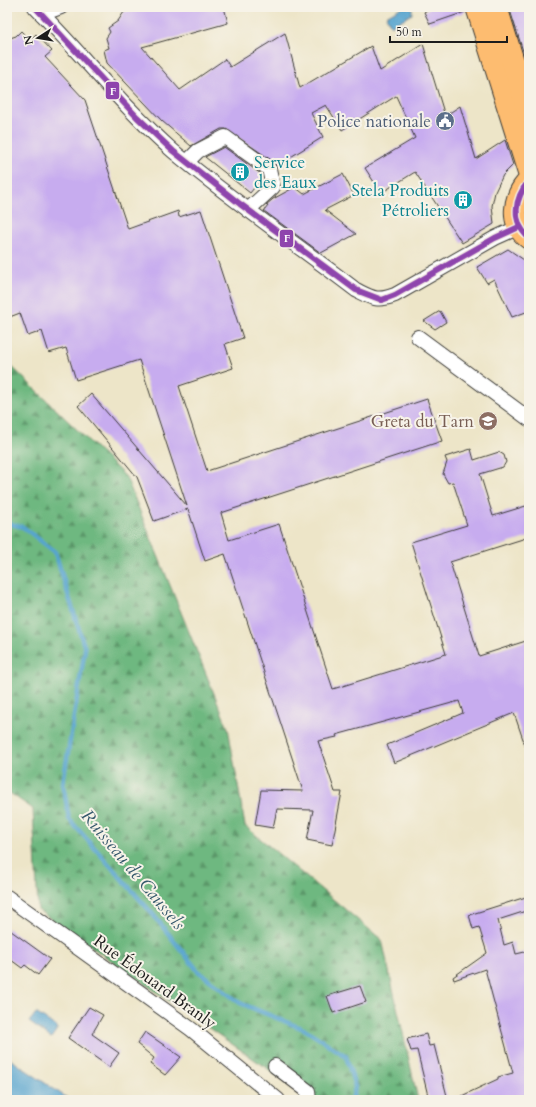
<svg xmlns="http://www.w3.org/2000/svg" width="536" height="1107" font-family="Cardo,serif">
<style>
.forest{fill:url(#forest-firs);stroke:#456a4e}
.water{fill:#56a4cf;stroke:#396076}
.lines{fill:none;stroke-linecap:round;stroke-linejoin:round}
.stream{stroke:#56a4cf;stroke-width:4.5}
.building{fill:#c7acef}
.street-casing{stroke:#3b3a36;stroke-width:16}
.primary-casing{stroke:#3b3a36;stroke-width:24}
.street{stroke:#fff;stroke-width:14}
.primary{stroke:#fdbc6f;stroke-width:22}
.bus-1-casing{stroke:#f7f3e8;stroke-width:9}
.bus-1{stroke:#8e44ad;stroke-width:6}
.labels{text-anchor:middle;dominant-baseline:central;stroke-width:4;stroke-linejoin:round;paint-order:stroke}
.service-label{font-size:17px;fill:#4e5e75;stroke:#f7f3e8;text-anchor:end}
.culture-label{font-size:17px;fill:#0d838f;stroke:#f7f3e8;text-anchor:start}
.education-label{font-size:17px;fill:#785e54;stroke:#f7f3e8;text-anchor:end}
.street-label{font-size:17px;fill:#1c1c1c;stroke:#f7f3e8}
.water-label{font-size:18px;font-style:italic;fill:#36596d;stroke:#f7f3e8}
.line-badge{stroke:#f7f3e8;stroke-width:1.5}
.badge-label{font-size:11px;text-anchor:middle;font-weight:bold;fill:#fff}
</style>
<defs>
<pattern id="forest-firs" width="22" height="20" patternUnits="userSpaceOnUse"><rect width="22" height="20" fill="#6eb880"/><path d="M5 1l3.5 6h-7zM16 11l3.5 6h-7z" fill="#5a9568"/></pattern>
</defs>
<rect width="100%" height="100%" fill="#f7f3e8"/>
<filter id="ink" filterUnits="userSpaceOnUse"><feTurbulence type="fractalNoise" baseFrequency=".025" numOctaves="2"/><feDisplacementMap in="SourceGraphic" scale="8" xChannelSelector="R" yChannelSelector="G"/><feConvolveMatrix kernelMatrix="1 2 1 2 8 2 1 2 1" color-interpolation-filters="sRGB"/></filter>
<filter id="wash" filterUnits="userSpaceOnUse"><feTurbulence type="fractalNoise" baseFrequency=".012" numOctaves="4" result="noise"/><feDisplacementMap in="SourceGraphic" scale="16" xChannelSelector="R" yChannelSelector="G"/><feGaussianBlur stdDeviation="0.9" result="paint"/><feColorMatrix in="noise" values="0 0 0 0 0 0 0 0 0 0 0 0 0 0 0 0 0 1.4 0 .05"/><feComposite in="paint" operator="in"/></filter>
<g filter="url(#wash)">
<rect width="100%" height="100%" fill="#ede5c8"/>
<path class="forest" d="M7 362 126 477 228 728 245 826 382 940 418 1100H313L38 910 33 809 7 791Z"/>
<g class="water">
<path d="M402 7H412V14L391 26 386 16Z"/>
<path d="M36 1013 58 1028 51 1038 29 1022Z"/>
<path d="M7 1057 70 1100H7Z"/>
</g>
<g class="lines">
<path class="stream" d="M7 523 23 527 55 552 85 649 63 783 69 819 151 912 198 971 240 1003 306 1030 346 1056 355 1087 352 1100"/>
</g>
<g id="blocks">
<g class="building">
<path d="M142 7H224L228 23 142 47 180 90 225 59 230 67 285 33 300 88 371 46 380 71 423 44 445 116 460 106 476 159 505 140 513 165 503 175 495 192 492 206 494 224 462 243 415 172 381 193 365 168 415 138 396 96 342 130 326 105 311 113 323 137 276 166 274 162 226 129H221L191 146 162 121 107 63 104 50 109 48 106 38 110 32 108 28 118 21 124 12Z"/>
<path d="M431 7H465V12L430 24 424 12Z"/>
<path d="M509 7H529V70Z"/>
<path d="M21 31 30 40 36 34 52 51 45 57 85 100 128 229 178 211 179 217 201 210 243 338 225 344 233 368 179 386 207 471 427 399 442 441 221 513 229 540 279 524 333 689 446 654 411 542 467 525 453 482 448 483 443 474 447 462 445 457 471 449 474 460 499 452 504 455 506 462 503 467 480 474 493 516 529 505V537L450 562 479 656 529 640V751H527L514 713 394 763 387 745 463 713 459 701 336 735 337 737 318 741 335 792H342L332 845 307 840 313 810 277 809 273 828 255 825 261 790 303 791 225 554 205 561 188 509 154 521 137 477 78 406 91 394 187 506 139 360 76 380 66 348 49 353 42 331 28 336 20 313 7 318V39L16 36Z"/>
<path d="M224 147 261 174 262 178 250 193 205 157Z"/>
<path d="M343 174 354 195 325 210 356 234 321 253 264 211 268 206 266 205 273 199 295 187 304 194Z"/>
<path d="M508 249 524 260 529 262V311L512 317 494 279 487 283 477 267Z"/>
<path d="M440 311 446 322 435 329 424 321Z"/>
<path d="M529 896V910L498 920 504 945 513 942 516 954 529 951V1100H453L498 1079V1077L513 1073 485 969 454 980 453 977 487 953 479 927 473 929 469 915Z"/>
<path d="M7 928 50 959 38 975 25 965 22 968 7 957Z"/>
<path d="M360 986 366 1002 333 1013 327 996Z"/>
<path d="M89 1007 103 1015 92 1034 119 1053 109 1067 68 1038Z"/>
<path d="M145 1032 181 1057 165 1075 150 1064 154 1058 137 1044Z"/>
<path d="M426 1034 429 1046 434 1045 448 1100H429L417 1050 411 1051 407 1039Z"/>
</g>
</g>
</g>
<g filter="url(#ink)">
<use href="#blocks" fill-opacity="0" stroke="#3b3a36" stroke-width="1"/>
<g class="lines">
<defs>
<g id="street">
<path d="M35 7C82 54 123 107 173 151 231 200 295 243 356 290 372 298 377 302 395 295L495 238 519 227"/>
<path d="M42 14 61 7"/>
<path d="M187 162 198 151 225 137 269 169 273 187 248 210"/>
<path d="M418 337 529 419"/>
<path d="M7 897 191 1029 278 1100"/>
<path d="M275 1066 308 1091 309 1100"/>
</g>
<g id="primary">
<path d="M477 7 529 173"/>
<path d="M496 7 529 113"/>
<path d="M529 181C514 196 509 224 529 238"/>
</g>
</defs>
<use href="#street" class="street-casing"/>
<use href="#primary" class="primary-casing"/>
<use href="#street" class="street"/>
<use href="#primary" class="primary"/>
<defs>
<g id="bus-1">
<path d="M35 7 137 117 173 151 240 204 356 290 382 300"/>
<path d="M529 181C514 199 511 221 529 238"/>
<path d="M382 300 395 295 495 238 519 227"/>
</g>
</defs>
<use href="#bus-1" class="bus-1-casing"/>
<use href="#bus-1" class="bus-1"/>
</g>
</g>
<defs>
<symbol id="civic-disc" viewBox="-11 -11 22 22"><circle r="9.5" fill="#5c6f8a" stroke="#f7f3e8"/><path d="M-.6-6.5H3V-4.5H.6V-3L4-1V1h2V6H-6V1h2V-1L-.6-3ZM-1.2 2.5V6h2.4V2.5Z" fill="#fff"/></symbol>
<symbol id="building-disc" viewBox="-11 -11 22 22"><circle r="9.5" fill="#0f9aa8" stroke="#f7f3e8"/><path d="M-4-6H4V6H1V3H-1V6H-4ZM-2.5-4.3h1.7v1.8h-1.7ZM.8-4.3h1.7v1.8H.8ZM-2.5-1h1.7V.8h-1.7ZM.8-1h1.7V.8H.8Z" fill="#fff"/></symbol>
<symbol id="university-disc" viewBox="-11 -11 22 22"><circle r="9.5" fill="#8d6e63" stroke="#f7f3e8"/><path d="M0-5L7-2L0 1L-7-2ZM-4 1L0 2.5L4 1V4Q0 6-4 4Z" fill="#fff"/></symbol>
</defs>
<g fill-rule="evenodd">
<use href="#civic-disc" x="434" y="110" width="22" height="22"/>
<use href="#building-disc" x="229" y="161" width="22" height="22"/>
<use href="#building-disc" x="452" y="189" width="22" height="22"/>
<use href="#university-disc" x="477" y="410" width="22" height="22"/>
</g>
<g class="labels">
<g class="service-label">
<text x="431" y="121">Police nationale</text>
</g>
<g class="culture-label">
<text x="254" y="162">Service<tspan x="254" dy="20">des Eaux</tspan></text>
<text x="449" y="190" text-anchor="end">Stela Produits<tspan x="449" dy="20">Pétroliers</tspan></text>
</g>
<g class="education-label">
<text x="474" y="421">Greta du Tarn</text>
</g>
<g class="street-label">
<text transform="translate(155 982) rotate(36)">Rue Édouard Branly</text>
</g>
<g class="water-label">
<text transform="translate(133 870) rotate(50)">Ruisseau de Caussels</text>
</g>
</g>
<g class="line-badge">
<rect x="105" y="81" width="15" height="19" rx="4" fill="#8e44ad"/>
<rect x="279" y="229" width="15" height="19" rx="4" fill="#8e44ad"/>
</g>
<g class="badge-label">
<text x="113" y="95">F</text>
<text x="287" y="242">F</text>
</g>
<rect width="536" height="1107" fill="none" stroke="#f7f3e8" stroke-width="24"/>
<g transform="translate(38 38) rotate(258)" stroke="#f7f3e8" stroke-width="3" paint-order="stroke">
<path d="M0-3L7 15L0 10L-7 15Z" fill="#1c1c1c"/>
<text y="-6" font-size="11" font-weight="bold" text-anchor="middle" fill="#1c1c1c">N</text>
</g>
<path d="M390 36v6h117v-6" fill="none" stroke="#1c1c1c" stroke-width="2"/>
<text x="396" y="36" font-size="12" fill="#1c1c1c" stroke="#f7f3e8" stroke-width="3" paint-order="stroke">50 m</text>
</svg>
